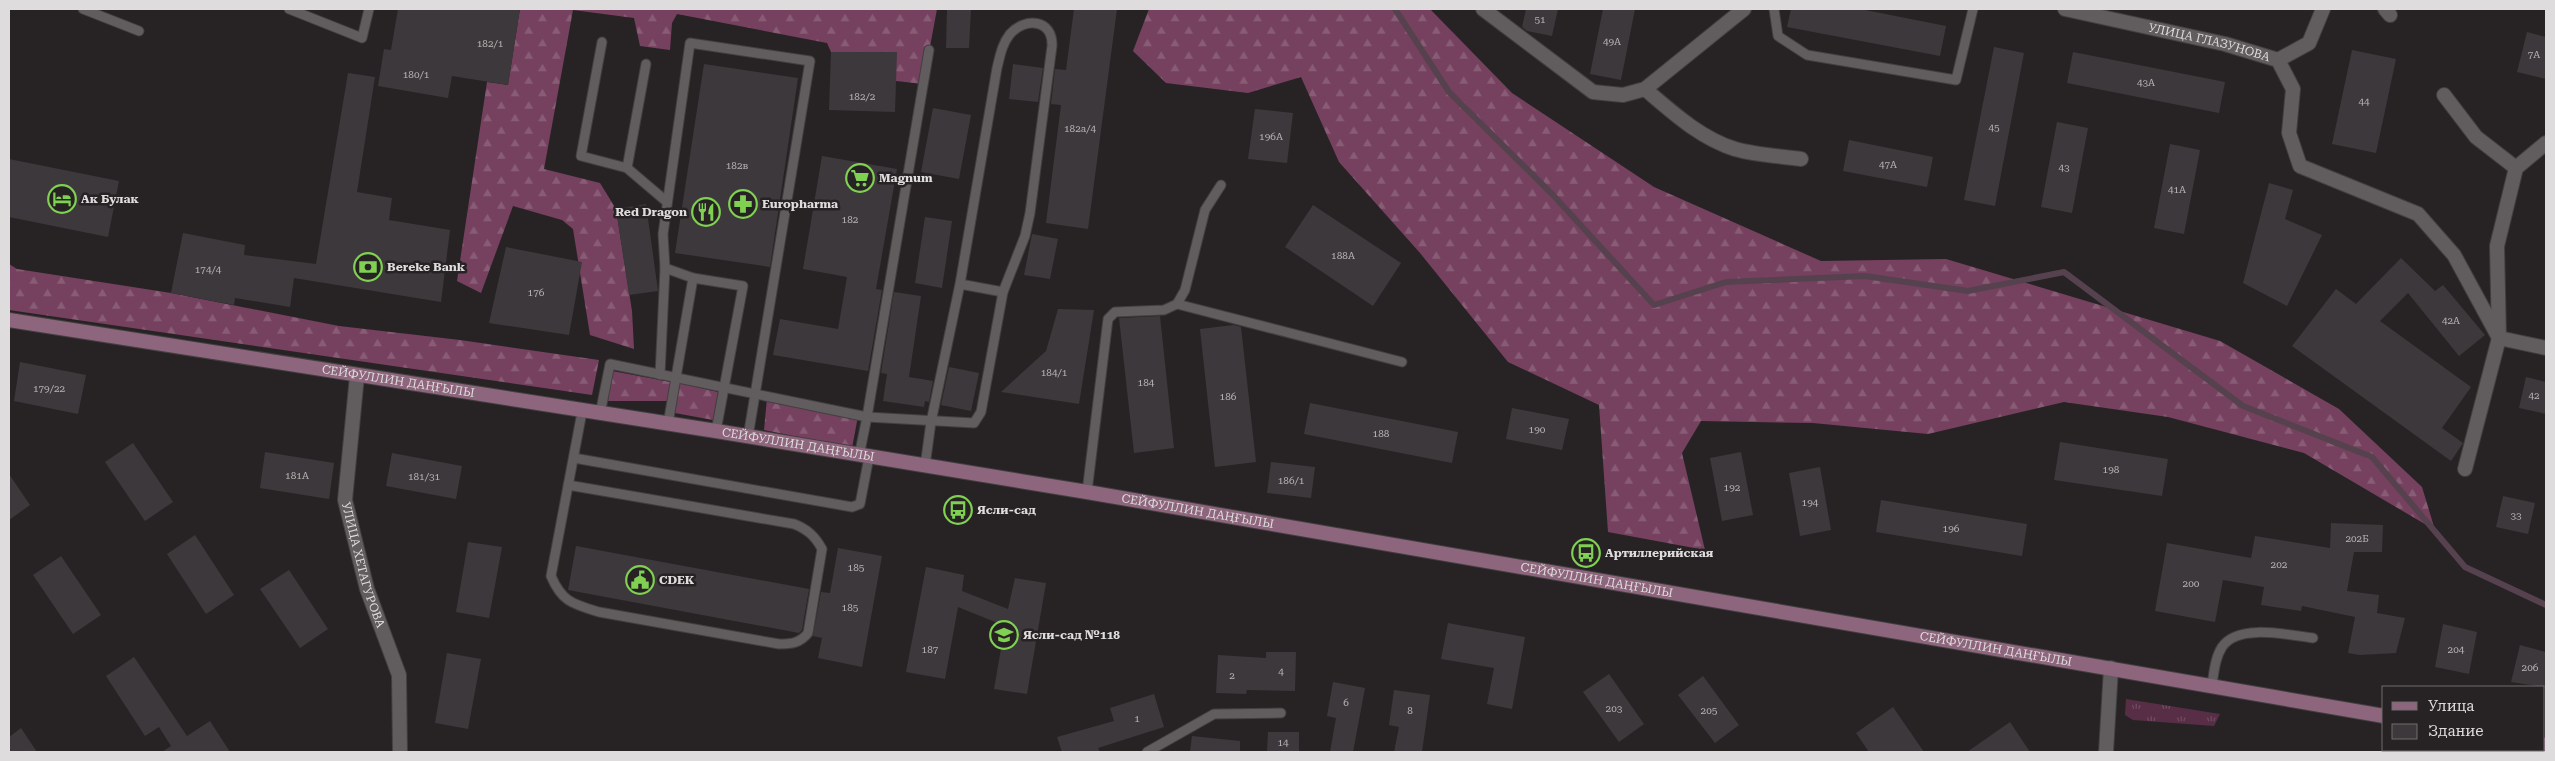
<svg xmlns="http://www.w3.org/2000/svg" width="2555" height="761" font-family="'Roboto Serif',serif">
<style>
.grass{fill:url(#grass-tufts)}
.forest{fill:url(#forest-firs)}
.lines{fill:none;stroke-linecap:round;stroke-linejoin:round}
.stream{stroke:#56424e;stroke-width:6}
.building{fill:#3d383b}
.service-casing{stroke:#423f40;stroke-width:11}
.minor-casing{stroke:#423f40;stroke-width:16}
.secondary-casing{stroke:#423f40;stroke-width:16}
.service{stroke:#615c5e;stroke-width:9}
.minor{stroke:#615c5e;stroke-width:14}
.secondary{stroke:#8d657c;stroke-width:14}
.labels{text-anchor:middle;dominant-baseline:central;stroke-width:5;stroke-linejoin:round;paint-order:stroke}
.number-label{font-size:10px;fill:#b6b3b4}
.street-label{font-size:12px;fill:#dfdcdd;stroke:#272325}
.poi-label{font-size:12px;font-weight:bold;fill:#dfdcdd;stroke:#272325;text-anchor:start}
</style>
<defs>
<pattern id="grass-tufts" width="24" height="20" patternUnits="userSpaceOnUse" patternTransform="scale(1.25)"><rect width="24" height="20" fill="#572e45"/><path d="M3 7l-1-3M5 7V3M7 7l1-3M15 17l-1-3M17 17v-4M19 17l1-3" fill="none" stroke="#6f4c5f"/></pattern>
<pattern id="forest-firs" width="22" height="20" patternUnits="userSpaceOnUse" patternTransform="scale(1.25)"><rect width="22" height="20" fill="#76415f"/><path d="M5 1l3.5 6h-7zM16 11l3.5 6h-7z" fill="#895c76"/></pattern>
</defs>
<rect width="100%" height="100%" fill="#272325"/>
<path class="grass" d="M2126 699 2220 714 2214 726 2133 720 2125 715Z"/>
<g class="forest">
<path d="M520 9H937L923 84 896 81V52H831L827 43 677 14 672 23 670 50 640 46 634 18 573 10 544 169 600 183 616 209 632 311 634 349 590 335 573 229 562 220 513 206 481 293 457 281 487 82 508 85Z"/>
<path d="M1149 9H1430L1512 93 1654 187 1821 261 1946 259 2220 341 2339 409 2422 487 2435 530 2304 453 2168 417 2064 402 1928 434 1813 423 1701 421 1682 453 1705 550 1608 532 1599 405 1508 362 1420 253 1339 162 1301 77 1248 93 1166 83 1133 51Z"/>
<path d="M9 264 17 269 171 293 339 326 460 340 599 360 592 395 9 310Z"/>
<path d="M612 371 671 382 668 401H608Z"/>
<path d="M679 383 718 392 713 420 675 413Z"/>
<path d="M767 398 858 416 852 448 764 430Z"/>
</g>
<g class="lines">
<path class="stream" d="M1395 9 1449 92 1553 195 1654 305 1726 282 1865 276 1968 291 2064 272 2243 406 2372 457 2465 567 2546 605"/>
</g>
<g class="building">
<path d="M398 9H520L508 85 452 76 448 98 378 86 384 49 391 50Z"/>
<path d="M947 9H971L969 48H946Z"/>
<path d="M1074 9H1117L1088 229 1046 223 1061 105 1051 104 1055 69 1066 70Z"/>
<path d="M1526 9H1558L1552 36 1527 31 1522 27Z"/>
<path d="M1603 9H1635L1621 80 1590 74Z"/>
<path d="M1791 9H1860L1946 26 1940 56 1787 27Z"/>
<path d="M2527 32 2546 37V79L2517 72Z"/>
<path d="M1994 47 2024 53 1995 206 1964 200Z"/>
<path d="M2352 50 2396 59 2376 153 2332 144Z"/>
<path d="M831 52H897L895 112 829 110Z"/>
<path d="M2073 52 2225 82 2219 113 2067 83Z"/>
<path d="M704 64 798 78 770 267 675 253Z"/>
<path d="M1013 64 1043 68 1038 102 1009 99Z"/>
<path d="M348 73 375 77 357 192 392 198 389 220 450 230 441 302 294 278 290 307 235 298 234 305 171 293 183 233 245 245 244 255 316 264Z"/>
<path d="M933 108 971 115 959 179 921 172Z"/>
<path d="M1255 109 1293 113 1287 163 1248 159Z"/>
<path d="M2057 122 2088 128 2072 213 2041 207Z"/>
<path d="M1849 140 1933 157 1927 187 1843 171Z"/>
<path d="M2170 144 2200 150 2184 234 2154 228Z"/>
<path d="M822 156 897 169 876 289 882 290 868 371 773 355 780 319 838 329 847 277 803 269Z"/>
<path d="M9 159 119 181 108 237 9 217Z"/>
<path d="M2269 183 2293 190 2285 219 2322 235 2287 306 2243 283Z"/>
<path d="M646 204 658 291 629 295 616 209Z"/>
<path d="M1313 205 1401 263 1373 306 1285 247Z"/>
<path d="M925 217 952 221 942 288 915 283Z"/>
<path d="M1032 234 1058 239 1050 279 1024 275Z"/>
<path d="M506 247 582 262 569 335 489 323Z"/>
<path d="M2401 258 2435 291 2443 285 2485 335 2459 356 2408 293 2380 321 2471 387 2442 428 2463 443 2451 461 2292 346 2336 289 2356 304Z"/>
<path d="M894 292 921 296 909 377 933 381 929 402 925 401 924 407 883 401 887 374 881 373Z"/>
<path d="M1058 309 1094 310 1079 404 1001 392 1046 351Z"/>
<path d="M1160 316 1174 448 1134 453 1119 318Z"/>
<path d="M1234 325 1241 327 1256 462 1215 467 1200 329Z"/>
<path d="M20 362 86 375 78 414 14 401Z"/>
<path d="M949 367 979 373 971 411 941 405Z"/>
<path d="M2526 377 2546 382V414L2519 408Z"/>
<path d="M1310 403 1458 432 1452 463 1304 434Z"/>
<path d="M1512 408 1569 419 1562 450 1506 439Z"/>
<path d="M2060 442 2168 459 2162 496 2054 480Z"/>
<path d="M133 443 173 502 145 521 105 462Z"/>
<path d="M265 452 334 463 329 499 260 488Z"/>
<path d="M1741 452 1753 515 1722 521 1710 458Z"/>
<path d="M392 453 462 466 456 499 386 486Z"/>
<path d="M1271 462 1315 467 1311 498 1267 493Z"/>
<path d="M1820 467 1831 530 1800 536 1789 473Z"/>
<path d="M9 474 30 505 9 520Z"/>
<path d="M2503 496 2535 503 2528 534 2496 527Z"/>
<path d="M1881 500 2027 524 2022 556 1876 532Z"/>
<path d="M2331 523 2383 525 2382 552H2354L2347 591 2379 595 2377 613 2405 618 2396 653 2360 655 2348 653 2355 617 2302 606 2301 611 2261 605 2264 587 2223 580 2215 622 2155 611 2167 543 2251 558 2255 536 2330 548Z"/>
<path d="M195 535 234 595 206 614 167 554Z"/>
<path d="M468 542 502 547 489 618 456 612Z"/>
<path d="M576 546 809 589 802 630 799 633 568 590Z"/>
<path d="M838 548 882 556 862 667 818 658 822 638 813 636 821 592 830 593Z"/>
<path d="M61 556 101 615 73 634 33 575Z"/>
<path d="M926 567 964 575 962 591 1008 609 1015 578 1046 583 1027 694 994 689 1005 626 958 607 945 679 906 672Z"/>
<path d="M289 570 328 629 300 648 260 589Z"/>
<path d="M1448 623 1525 637 1512 709 1487 704 1494 668 1441 659Z"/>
<path d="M2443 624 2477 632 2469 674 2435 667Z"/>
<path d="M2520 645 2546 652V690L2544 687 2511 682Z"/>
<path d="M1266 652H1296L1295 691 1247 690 1246 694 1216 693 1218 655 1266 658Z"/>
<path d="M447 653 481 659 468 729 435 723Z"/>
<path d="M134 657 187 736 210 721 230 752H162L171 746 159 727 145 736 106 676Z"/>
<path d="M1609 674 1644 724 1619 742 1583 692Z"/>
<path d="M1703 676 1739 725 1715 743 1678 695Z"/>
<path d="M1333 682 1365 688 1353 752H1330L1336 718 1327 716Z"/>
<path d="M1394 690 1430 695 1422 752H1394L1399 727 1389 725Z"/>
<path d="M1154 694 1164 727 1098 748 1100 752H1062L1057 737 1114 721 1110 708Z"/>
<path d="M1893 707 1924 752H1869L1856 733Z"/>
<path d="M2010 722 2030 752H1967Z"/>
<path d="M21 728 37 752H9V737Z"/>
<path d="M1268 732H1299V752H1267Z"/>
<path d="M1192 736 1240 741V752H1190Z"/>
</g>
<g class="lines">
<defs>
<g id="service">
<path d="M83 9 139 31"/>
<path d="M289 9 362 38 369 9"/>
<path d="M1774 9 1778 36 1807 55 1956 80 1973 9"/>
<path d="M602 42 581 156 627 168"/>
<path d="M646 64 627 168 667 202"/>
<path d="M665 268 693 278"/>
<path d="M1177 304 1402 362"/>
<path d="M660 375 665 268 663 234 690 43 810 61 748 437"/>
<path d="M600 414 610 364 867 417 974 423 981 412 1003 292"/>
<path d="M668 424 693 278 743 286 716 431"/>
<path d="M859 456 867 417 929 50"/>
<path d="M574 458 852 507 860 504 869 457"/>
<path d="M925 466 931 422 960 284 997 68C1000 56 1002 44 1010 34 1025 17 1053 19 1052 46L1030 213 1025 236 1003 292 960 284"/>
<path d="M568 485 794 524C807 529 815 536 822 549L808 633C800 643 792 644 779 644L599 612C573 604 562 602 551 576L582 412"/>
<path d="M1087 492 1108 319 1115 312 1164 310 1177 304 1185 290 1205 210 1221 185"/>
<path d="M2212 685C2214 672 2215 658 2222 647 2238 623 2289 635 2313 638"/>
<path d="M2456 750V752"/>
<path d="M1147 752 1214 714 1281 713"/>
</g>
<g id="minor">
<path d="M1483 9 1593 92 1623 95 1645 89 1744 9"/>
<path id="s1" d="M2065 9 2225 44 2278 60 2293 89 2289 133 2300 166 2418 214 2454 255 2499 338 2546 348"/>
<path d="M2385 9 2390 15"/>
<path d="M2278 60 2309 43 2323 9"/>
<path d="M1645 89C1672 112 1700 138 1735 149 1756 155 1779 156 1801 159"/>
<path d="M2444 95 2476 137 2516 168"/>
<path id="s2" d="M357 376 345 500 367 589 399 675 400 752"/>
<path d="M2465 469 2499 338 2497 246 2516 168 2546 143"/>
<path d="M2106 752 2111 668"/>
</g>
<g id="secondary">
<path id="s3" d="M9 320 716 431 1087 492 2384 716"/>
<path d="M2544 745H2546"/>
</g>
</defs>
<use href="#service" class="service-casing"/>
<use href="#minor" class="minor-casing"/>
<use href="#secondary" class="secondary-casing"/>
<use href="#service" class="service"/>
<use href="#minor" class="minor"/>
<use href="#secondary" class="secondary"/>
</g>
<defs>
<symbol id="supermarket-ring" viewBox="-11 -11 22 22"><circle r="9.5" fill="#272325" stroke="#80d052" stroke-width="1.5"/><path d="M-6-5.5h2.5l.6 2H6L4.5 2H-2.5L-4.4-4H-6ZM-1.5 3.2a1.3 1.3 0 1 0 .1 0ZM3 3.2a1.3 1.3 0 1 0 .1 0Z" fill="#80d052"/></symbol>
<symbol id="hotel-ring" viewBox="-11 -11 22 22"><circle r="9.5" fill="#272325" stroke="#80d052" stroke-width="1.5"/><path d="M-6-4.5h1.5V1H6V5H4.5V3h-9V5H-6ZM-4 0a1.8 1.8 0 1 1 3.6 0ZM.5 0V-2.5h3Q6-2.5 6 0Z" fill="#80d052"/></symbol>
<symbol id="pharmacy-ring" viewBox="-11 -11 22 22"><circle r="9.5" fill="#272325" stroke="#80d052" stroke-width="1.5"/><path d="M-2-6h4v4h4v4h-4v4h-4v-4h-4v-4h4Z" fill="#80d052"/></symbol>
<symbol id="restaurant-ring" viewBox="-11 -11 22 22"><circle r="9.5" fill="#272325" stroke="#80d052" stroke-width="1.5"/><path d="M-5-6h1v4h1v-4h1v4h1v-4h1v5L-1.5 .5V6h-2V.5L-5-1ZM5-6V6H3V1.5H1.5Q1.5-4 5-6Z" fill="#80d052"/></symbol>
<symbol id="bank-ring" viewBox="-11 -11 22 22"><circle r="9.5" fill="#272325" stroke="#80d052" stroke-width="1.5"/><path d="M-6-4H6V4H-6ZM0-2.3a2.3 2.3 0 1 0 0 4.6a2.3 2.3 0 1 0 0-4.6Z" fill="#80d052"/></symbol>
<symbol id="bus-ring" viewBox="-11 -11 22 22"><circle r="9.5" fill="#272325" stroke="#80d052" stroke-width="1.5"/><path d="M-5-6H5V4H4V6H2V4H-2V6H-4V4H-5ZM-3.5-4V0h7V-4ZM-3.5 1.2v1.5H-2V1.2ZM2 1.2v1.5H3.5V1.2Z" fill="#80d052"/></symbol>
<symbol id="civic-ring" viewBox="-11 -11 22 22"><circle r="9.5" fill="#272325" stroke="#80d052" stroke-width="1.5"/><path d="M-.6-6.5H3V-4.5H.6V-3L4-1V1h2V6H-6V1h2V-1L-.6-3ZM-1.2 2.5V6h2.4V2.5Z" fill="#80d052"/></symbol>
<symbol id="school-ring" viewBox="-11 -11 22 22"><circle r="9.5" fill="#272325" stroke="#80d052" stroke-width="1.5"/><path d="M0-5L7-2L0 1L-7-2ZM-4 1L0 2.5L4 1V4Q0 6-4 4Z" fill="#80d052"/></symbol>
</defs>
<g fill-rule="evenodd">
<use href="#supermarket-ring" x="844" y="162" width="32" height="32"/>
<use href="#hotel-ring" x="46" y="183" width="32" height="32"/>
<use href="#pharmacy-ring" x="727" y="188" width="32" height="32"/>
<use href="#restaurant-ring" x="690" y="196" width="32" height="32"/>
<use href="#bank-ring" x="352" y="251" width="32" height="32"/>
<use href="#bus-ring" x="942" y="494" width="32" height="32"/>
<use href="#bus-ring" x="1570" y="537" width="32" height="32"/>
<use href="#civic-ring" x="624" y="564" width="32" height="32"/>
<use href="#school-ring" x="988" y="619" width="32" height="32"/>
</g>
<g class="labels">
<g class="number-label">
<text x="1540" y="19">51</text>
<text x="1612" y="41">49А</text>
<text x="490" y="43">182/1</text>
<text x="2534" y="54">7А</text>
<text x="416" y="74">180/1</text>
<text x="2146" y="82">43А</text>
<text x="862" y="96">182/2</text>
<text x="2364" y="101">44</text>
<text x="1994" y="127">45</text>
<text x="1080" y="128">182а/4</text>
<text x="1271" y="136">196А</text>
<text x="1888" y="164">47А</text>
<text x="737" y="165">182в</text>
<text x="2064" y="167">43</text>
<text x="2177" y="189">41А</text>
<text x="850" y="219">182</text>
<text x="1343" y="255">188А</text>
<text x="208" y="269">174/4</text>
<text x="536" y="292">176</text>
<text x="2451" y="320">42А</text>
<text x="1054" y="372">184/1</text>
<text x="1146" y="382">184</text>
<text x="49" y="388">179/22</text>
<text x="2534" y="395">42</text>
<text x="1228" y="396">186</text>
<text x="1537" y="429">190</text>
<text x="1381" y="433">188</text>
<text x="2111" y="469">198</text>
<text x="297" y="475">181А</text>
<text x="424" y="476">181/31</text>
<text x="1291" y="480">186/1</text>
<text x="1732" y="487">192</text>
<text x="1810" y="502">194</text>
<text x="2516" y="515">33</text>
<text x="1951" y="528">196</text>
<text x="2357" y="538">202Б</text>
<text x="2279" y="564">202</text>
<text x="856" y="567">185</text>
<text x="2191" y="583">200</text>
<text x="850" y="607">185</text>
<text x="930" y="649">187</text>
<text x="2456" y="649">204</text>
<text x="2530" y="667">206</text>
<text x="1281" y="671">4</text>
<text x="1232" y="675">2</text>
<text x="1346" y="702">6</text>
<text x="1614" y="708">203</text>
<text x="1410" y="710">8</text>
<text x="1709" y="710">205</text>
<text x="1137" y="718">1</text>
<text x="1283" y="742">14</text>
</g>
<g class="street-label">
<text stroke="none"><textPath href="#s1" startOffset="148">УЛИЦА ГЛАЗУНОВА</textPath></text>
<text stroke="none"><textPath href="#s3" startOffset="394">СЕЙФУЛЛИН ДАҢҒЫЛЫ</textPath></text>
<text stroke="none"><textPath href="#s3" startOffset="799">СЕЙФУЛЛИН ДАҢҒЫЛЫ</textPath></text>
<text stroke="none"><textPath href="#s3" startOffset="1204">СЕЙФУЛЛИН ДАҢҒЫЛЫ</textPath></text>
<text stroke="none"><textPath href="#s2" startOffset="192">УЛИЦА ХЕТАГУРОВА</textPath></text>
<text stroke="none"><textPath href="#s3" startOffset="1609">СЕЙФУЛЛИН ДАҢҒЫЛЫ</textPath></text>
<text stroke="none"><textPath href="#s3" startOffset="2014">СЕЙФУЛЛИН ДАҢҒЫЛЫ</textPath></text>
</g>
<g class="poi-label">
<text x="879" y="178">Magnum</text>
<text x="81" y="199">Ак Булак</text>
<text x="762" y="204">Europharma</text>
<text x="687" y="212" text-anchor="end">Red Dragon</text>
<text x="387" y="267">Bereke Bank</text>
<text x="977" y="510">Ясли-сад</text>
<text x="1605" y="553">Артиллерийская</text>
<text x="659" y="580">CDEK</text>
<text x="1023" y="635">Ясли-сад №118</text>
</g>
</g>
<rect width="2555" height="761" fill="none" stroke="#dfdcdd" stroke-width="20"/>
<rect x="2382" y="686" width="162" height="65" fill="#272325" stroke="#716d6f"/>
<rect x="2392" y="702" width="25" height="8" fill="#8d657c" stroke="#716d6f"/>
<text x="2428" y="711" font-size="15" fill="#dfdcdd">Улица</text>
<rect x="2392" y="724" width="25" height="15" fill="#3d383b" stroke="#716d6f"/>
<text x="2428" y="736" font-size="15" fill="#dfdcdd">Здание</text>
</svg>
